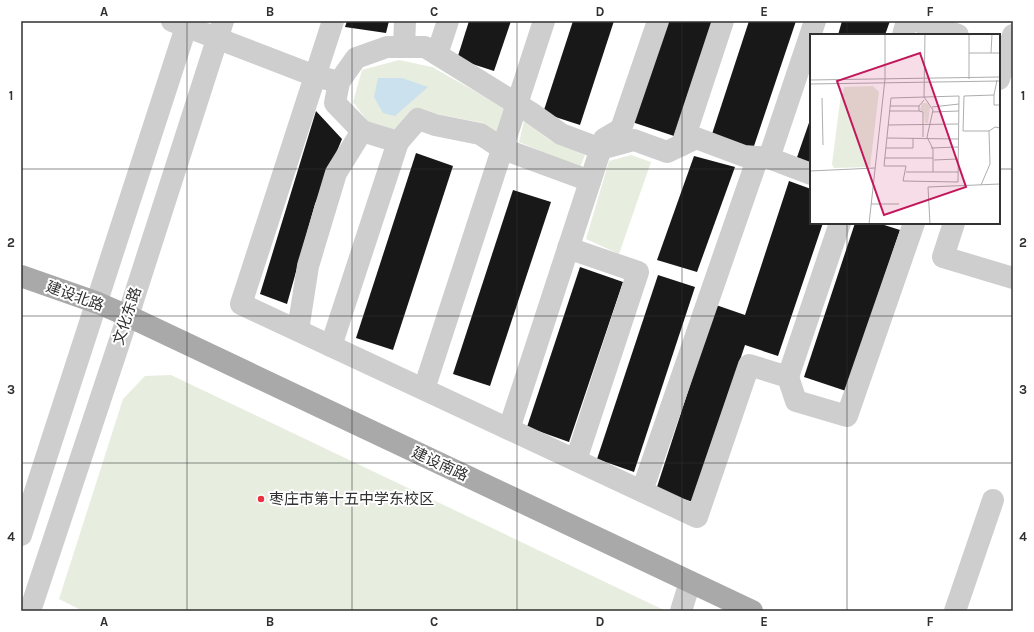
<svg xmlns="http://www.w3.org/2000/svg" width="1034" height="632" font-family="Karla,'Noto Sans SC',sans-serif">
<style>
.green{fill:#e7eedf}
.water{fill:#cbe1ee}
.building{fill:#181818}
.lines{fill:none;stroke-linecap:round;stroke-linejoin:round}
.minor{stroke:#cecece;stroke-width:22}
.major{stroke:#a9a9a9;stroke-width:22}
.grid{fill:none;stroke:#313131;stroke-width:1;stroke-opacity:0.55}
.poi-dot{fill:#ea3041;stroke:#fff;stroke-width:1.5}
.labels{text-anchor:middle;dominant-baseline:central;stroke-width:4;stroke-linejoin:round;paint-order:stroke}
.street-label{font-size:15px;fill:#313131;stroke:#fff}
.poi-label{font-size:15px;fill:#313131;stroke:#fff;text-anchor:start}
.inset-road{fill:none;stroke:#adadad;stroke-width:1}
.view{fill:#c2185b;fill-opacity:0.15;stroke:#c2185b;stroke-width:2}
.inset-edge{fill:none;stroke:#313131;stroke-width:2}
.neatline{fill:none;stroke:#313131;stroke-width:1.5}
.grid-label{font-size:13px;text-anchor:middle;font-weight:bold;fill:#313131}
</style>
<rect width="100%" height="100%" fill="#fff"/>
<g class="green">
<path d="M399 60 432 67 505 108 498 134 483 123 416 110 393 131 368 122 353 102 362 70Z"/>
<path d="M524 121 551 141 585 155 580 168 519 142Z"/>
<path d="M631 155 651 162 619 254 586 239 609 161Z"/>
<path d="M171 375 666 611H83L59 599 123 399 145 376Z"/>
</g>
<path class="water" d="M378 78H402L428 87 395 116 383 113 374 97Z"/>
<g class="building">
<path d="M347 21H389L386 33 345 27Z"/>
<path d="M469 21H511L494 71 457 59Z"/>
<path d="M573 21H614L580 125 543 113Z"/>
<path d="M666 21H713L674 136 632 122Z"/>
<path d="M749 21H796L753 149 712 134Z"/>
<path d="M842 21H890L885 35H838Z"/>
<path d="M316 111 342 139 315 204 287 304 260 294Z"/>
<path d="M811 117V169L795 163Z"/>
<path d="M416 153 453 166 393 350 356 338Z"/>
<path d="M694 156 735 167 697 272 657 260Z"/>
<path d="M789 181 811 189V223H823L778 356 745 345 693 502 656 490 716 305 745 315Z"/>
<path d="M513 190 551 202 490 386 453 374Z"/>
<path d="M855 223H878L900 230 846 391 804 377Z"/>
<path d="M580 267 623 282 569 442 527 427Z"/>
<path d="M658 275 695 287 634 472 597 459Z"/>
</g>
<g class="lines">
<g class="minor">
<path d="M172 21 315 76 339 82 356 58 387 47H425L530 112 561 134 601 149 634 140 667 152 696 138 744 156 769 158 811 174"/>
<path d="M333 21 241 304 697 517 749 365 788 377 796 401 847 416 914 223"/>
<path d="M917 21 958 35"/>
<path d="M903 35 907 21"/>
<path d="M404 47 405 21"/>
<path d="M437 54 448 21"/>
<path d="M999 79 1013 35"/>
<path d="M339 82 335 103 362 131 398 142 418 119 435 125 480 134 503 149 590 181"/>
<path d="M682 145 723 21"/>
<path d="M769 158 815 21"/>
<path d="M954 223 943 257 1013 278"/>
<path d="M568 248 638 272 576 460"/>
<path d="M298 330 308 266 336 173 362 131"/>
<path d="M331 346 398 142"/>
<path d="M788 377 840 223"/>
<path d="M424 389 544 21"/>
<path d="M509 429 604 139 621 129 658 21"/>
<path d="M642 491 758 157"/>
<path d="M21 535 188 21"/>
<path d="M30 611 128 316 223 21"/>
<path d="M681 611 690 582"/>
<path d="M955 611 993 500"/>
</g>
<path class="major" d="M21 276 98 303 128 316 752 611"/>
</g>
<path class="grid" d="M187 21V611M352 21V611M517 21V611M682 21V611M847 21V35M21 169H811M999 169H1013M847 223V611M21 316H1013M21 463H1013"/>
<circle class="poi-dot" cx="261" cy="499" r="4"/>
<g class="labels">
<g class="street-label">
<text transform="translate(75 296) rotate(20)">建设北路</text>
<text transform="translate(127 316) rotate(-72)">文化东路</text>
<text transform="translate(440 464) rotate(25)">建设南路</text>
</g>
<g class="poi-label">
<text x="269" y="499">枣庄市第十五中学东校区</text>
</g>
</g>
<g transform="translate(810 34)">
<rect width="190" height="190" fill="#fff"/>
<path d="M63 52 69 58 60 133 24 134 22 130 31 60 33 59 34 53ZM112 69H117L120 73 118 89H115L114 78 110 76Z" fill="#e7eedf"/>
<path class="inset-road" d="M115 0 114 63 123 76 117 103 123 115V138H148M159 19H190M181 19 182 0M159 45V0M0 46 190 43M0 50 190 47M184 61 187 46M149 62 148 148 93 147 96 132H74L81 64ZM12 64 13 111M80 72H109M122 73 149 70M80 77H109M122 78 149 77M78 91 148 90M179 97H153L154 62 184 61V71H190M113 103V78L109 77V72L114 66M77 104 148 105M76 114H103V104M121 114 148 113M75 124H123M124 126 148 125M0 137 65 134M96 138H123M171 151 180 130 179 97 185 93 190 94M61 170H89M59 190 75 45V0M120 190 118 153 190 150"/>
<path class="view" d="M110 19 156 153 74 181 27 47Z"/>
<rect width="190" height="190" class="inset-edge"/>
</g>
<rect width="1034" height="632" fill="none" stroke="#ffffff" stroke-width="44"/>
<rect x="22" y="22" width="990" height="588" class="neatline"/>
<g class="grid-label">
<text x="104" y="16">A</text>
<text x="270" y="16">B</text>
<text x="434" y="16">C</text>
<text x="600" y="16">D</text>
<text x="764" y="16">E</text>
<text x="930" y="16">F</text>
<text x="11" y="100">1</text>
<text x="1023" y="100">1</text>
<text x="11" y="247">2</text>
<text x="1023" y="247">2</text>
<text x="11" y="394">3</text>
<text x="1023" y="394">3</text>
<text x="11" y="541">4</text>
<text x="1023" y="541">4</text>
<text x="104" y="626">A</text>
<text x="270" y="626">B</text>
<text x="434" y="626">C</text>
<text x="600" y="626">D</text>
<text x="764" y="626">E</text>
<text x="930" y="626">F</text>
</g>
</svg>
